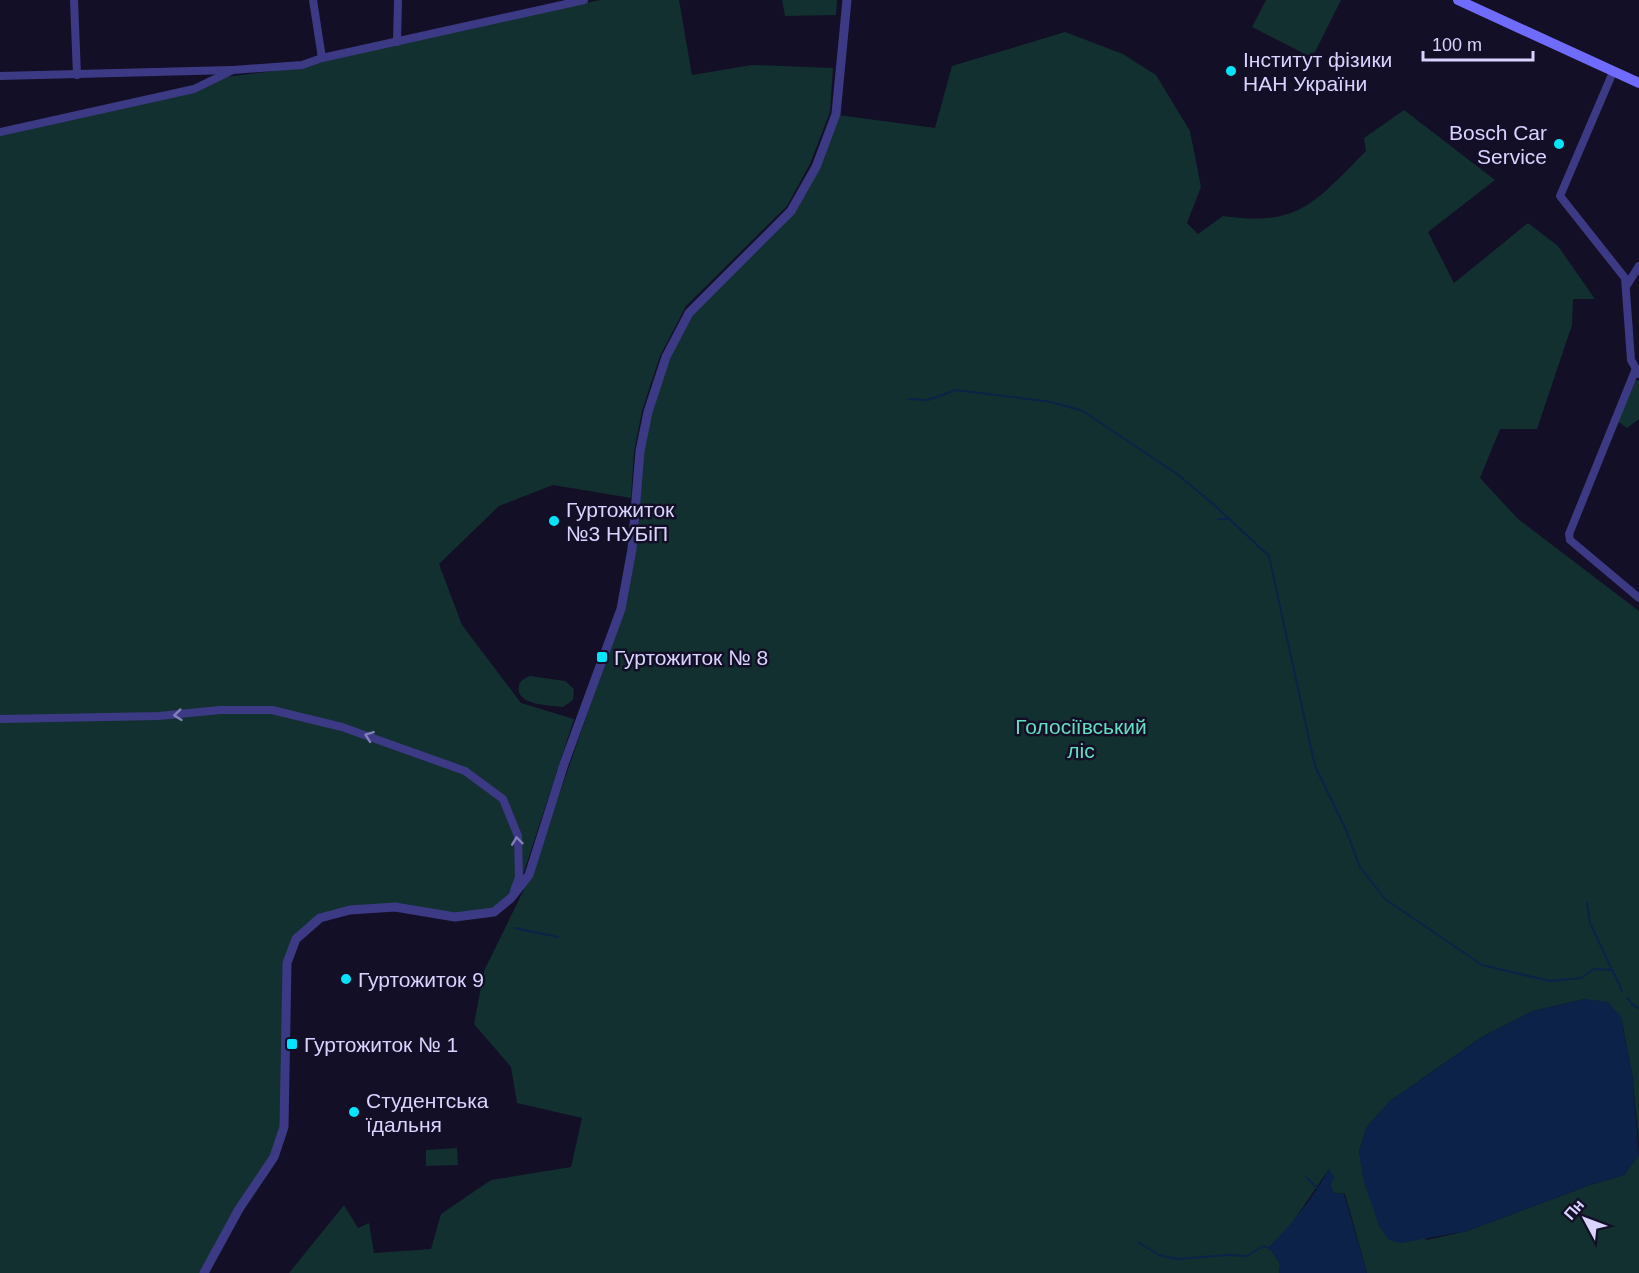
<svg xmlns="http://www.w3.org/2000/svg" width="1639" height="1273" font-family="Arial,sans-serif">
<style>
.green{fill:#12302f}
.water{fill:#0c2248}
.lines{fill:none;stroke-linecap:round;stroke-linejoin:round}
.stream{stroke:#0c2248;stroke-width:2}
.minor{stroke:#3d3a85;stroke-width:8}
.tertiary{stroke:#3d3a85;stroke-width:9}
.secondary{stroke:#6f6bff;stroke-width:10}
.oneway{stroke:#837fbc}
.poi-dot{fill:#00e5ff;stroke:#130f26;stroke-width:2}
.labels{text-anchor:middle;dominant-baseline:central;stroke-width:5;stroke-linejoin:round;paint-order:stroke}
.poi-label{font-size:21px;fill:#d9d4ff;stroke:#130f26;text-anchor:start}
.park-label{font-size:21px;fill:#5fe0c0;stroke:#130f26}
</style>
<rect width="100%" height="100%" fill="#130f26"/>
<g class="green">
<path d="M600 0H679L692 75 752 65 833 68 830 112 810 164 787 206 686 306 660 356 642 411 634 452 631 498 553 485 499 506 439 564 462 625 521 703 574 719 520 884 494 910 456 914 349 907 294 937 283 964 281 1127 271 1155 236 1207 201 1273H0V134L80 118 225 77 305 67 323 60Z"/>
<path d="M782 0H837L836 15 785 16Z"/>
<path d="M1266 0H1341L1315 52 1307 55 1252 27Z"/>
<path d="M1065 32 1123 54 1156 75 1190 131 1201 187 1187 223 1198 234 1223 216C1300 227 1315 202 1366 151L1364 138 1404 110 1495 180 1428 232 1454 283 1528 223 1558 246 1595 299H1573L1572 325 1537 429H1500L1480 478 1518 519 1639 611V1143L1632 1073 1621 1017 1585 999 1533 1011 1482 1037 1390 1101 1367 1127 1359 1151 1365 1184 1427 1240 1467 1231 1587 1186 1624 1175 1639 1155V1273H1367L1345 1194 1334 1193 1330 1185 1329 1169 1290 1226 1269 1247 1280 1264 1279 1273H289L344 1205 358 1228 369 1223 374 1253 431 1249 441 1214 491 1180 571 1167 582 1118 517 1103 511 1067 474 1024 484 971 531 875 624 609 649 413 669 358 691 315 793 212 838 115 935 128 952 66Z"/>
<path d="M1639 380V419L1627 428 1617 421 1632 381Z"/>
<path d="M530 676 565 681 574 689 573 700 563 707C551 705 514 706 519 685 521 680 525 678 530 676Z"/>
<path d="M457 1148 458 1165 426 1166V1150Z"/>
</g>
<g class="water">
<path d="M1585 999 1608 1002 1621 1017 1632 1073 1639 1155 1624 1175 1587 1186 1467 1231 1401 1243 1389 1240 1379 1226 1363 1179 1359 1151 1367 1127 1390 1101 1482 1037 1533 1011Z"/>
<path d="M1329 1169 1335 1178 1330 1185 1334 1193 1344 1194 1367 1273H1279L1280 1264 1269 1247C1293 1223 1313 1198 1329 1169Z"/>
</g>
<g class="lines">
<g class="stream">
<path d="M909 399 928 400 956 390 1051 402 1083 411 1177 474 1212 503 1269 556 1315 766 1346 830 1360 867 1385 899 1482 965 1550 981 1581 978 1594 969 1612 970"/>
<path d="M1218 519H1227"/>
<path d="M1587 903 1590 923 1622 991"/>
<path d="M514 928 558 937"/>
<path d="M1627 998 1633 1005 1639 1008"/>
<path d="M1306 1177 1319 1190"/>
<path d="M1138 1242 1159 1255 1177 1259 1227 1255 1247 1256 1263 1246 1271 1249"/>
</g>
<g class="minor">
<path d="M74 0 77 75"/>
<path d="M313 0 322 58"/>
<path d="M397 42 398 0"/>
<path d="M1613 72 1560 196 1625 278 1631 360 1639 374"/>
<path d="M0 76 232 70"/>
<path d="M0 132 194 89 233 70 302 65 322 58 584 0"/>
<path d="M1627 285 1639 266"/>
<path d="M1635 371 1569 534 1570 540 1639 598"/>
<path d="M0 719 159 716 220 710H272L342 727 465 771 503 799 518 836 519 877 514 891"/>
</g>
<path class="tertiary" d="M204 1273 239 1209 274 1157 284 1127 287 963 296 939 320 918 350 910 395 907 455 917 494 912 511 898 529 875 564 764 621 609 632 549 640 451 648 412 666 357 689 313 791 211 816 167 836 114 847 0"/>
<path class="secondary" d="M1458 0 1639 83"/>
</g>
<defs><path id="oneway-chevron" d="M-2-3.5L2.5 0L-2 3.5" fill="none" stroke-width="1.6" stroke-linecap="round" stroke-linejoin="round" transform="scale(1.5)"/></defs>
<g class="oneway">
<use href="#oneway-chevron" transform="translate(178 715) rotate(174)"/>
<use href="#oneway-chevron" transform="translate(369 736) rotate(-160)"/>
<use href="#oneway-chevron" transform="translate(517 841) rotate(-97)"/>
</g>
<g class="poi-dot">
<circle cx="1231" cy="71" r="6"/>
<circle cx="1559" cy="144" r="6"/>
<circle cx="554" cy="521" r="6"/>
<rect x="596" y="651" width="12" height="12" rx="3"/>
<circle cx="346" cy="979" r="6"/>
<rect x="286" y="1038" width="12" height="12" rx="3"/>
<circle cx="354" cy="1112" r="6"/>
</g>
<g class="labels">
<g class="poi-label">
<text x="1243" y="59">Інститут фізики<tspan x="1243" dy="24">НАН України</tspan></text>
<text x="1547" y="132" text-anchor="end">Bosch Car<tspan x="1547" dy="24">Service</tspan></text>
<text x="566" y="509">Гуртожиток<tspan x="566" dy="24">№3 НУБіП</tspan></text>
<text x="614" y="657">Гуртожиток № 8</text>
<text x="358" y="979">Гуртожиток 9</text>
<text x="304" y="1044">Гуртожиток № 1</text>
<text x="366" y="1100">Студентська<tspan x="366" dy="24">їдальня</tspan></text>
</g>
<g class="park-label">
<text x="1081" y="726">Голосіївський<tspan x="1081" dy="24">ліс</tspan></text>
</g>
</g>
<g transform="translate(1585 1219) rotate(311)" stroke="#130f26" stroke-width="4.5" paint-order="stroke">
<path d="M0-4.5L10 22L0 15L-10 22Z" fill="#d9d4ff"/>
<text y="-9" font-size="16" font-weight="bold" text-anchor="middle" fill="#d9d4ff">Пн</text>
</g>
<path d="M1423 51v9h110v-9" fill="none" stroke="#d9d4ff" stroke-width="3"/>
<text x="1432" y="51" font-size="18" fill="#d9d4ff" stroke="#130f26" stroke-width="4.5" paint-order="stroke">100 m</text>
</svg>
